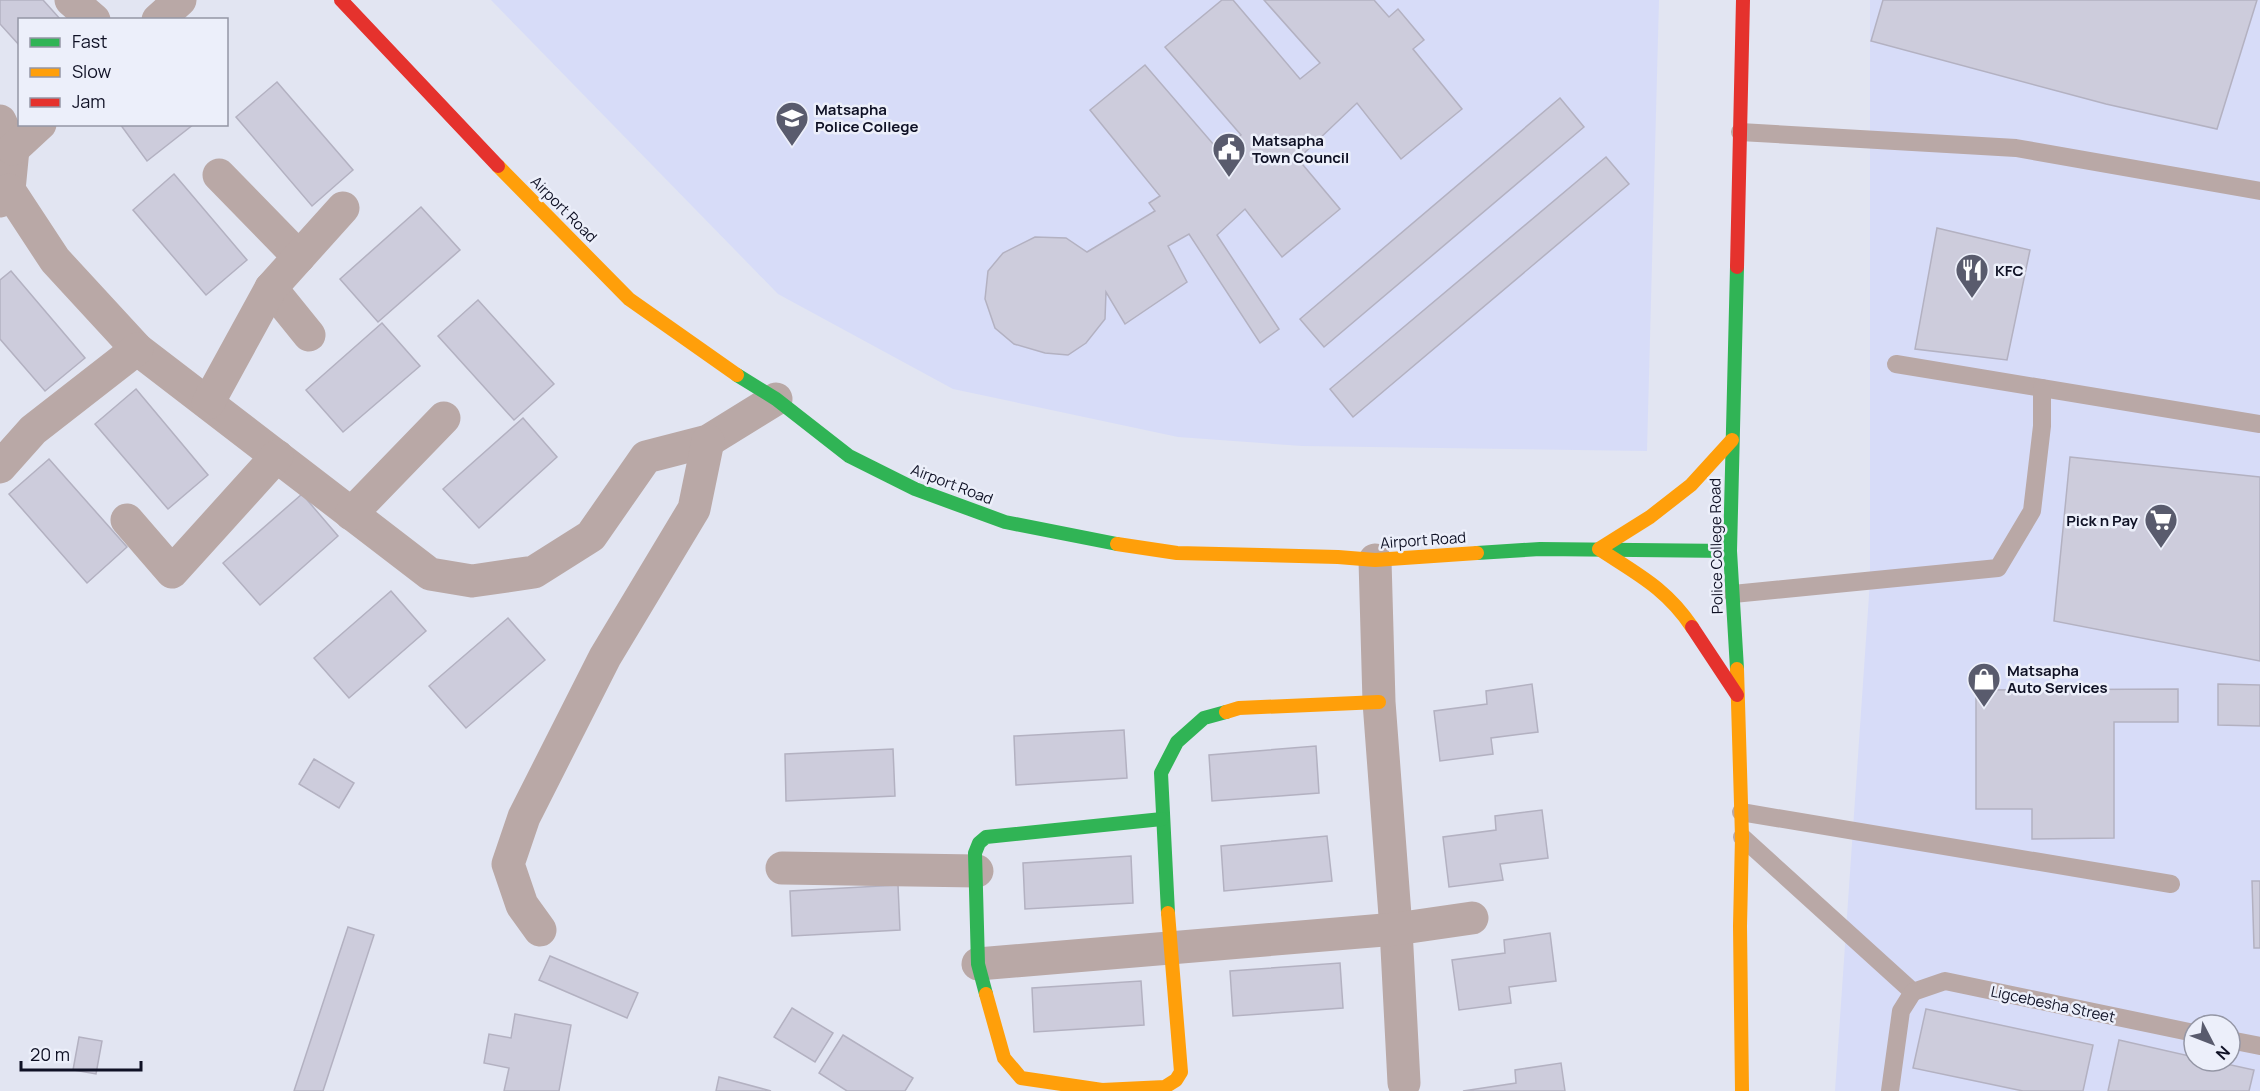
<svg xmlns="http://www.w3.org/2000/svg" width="2260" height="1091" font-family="Manrope,sans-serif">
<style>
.built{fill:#d7dcf8;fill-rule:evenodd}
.building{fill:#cdccdc;stroke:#b3b1c1;stroke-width:1.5}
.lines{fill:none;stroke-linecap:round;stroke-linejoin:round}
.lane{stroke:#b9a8a6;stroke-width:18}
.street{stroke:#b9a8a6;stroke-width:33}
.fast{stroke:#30b455;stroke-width:14}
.slow{stroke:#ff9f0a;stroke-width:14}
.jam{stroke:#e5322d;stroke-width:14}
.labels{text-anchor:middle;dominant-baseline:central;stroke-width:5;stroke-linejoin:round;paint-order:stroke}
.poi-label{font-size:15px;font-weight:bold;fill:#0f1125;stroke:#eceffa;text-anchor:start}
.street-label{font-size:15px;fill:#0f1125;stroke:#eceffa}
</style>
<rect width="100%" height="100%" fill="#e2e5f2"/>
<g class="built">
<path d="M491 0H1659L1647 451 1302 446 1178 437 953 389 778 294Z"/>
<path d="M1870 0H2260V1091H1835L1870 581ZM2194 1025H2230V1061H2194Z"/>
</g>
<g class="building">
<path d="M0 0H43L61 20H20V46L0 24Z"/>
<path d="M1222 0H1233L1300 79 1320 63 1264 0H1374L1389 17 1398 9 1424 40 1413 49 1462 109 1401 159 1357 103 1298 159 1340 209 1282 257 1245 209 1217 235 1279 329 1260 343 1189 234 1168 246 1187 282 1125 324 1106 292 1105 319 1086 343 1068 355 1045 353 1014 344 995 328 985 299 988 271 1003 253 1035 237 1066 238 1087 252 1155 211 1149 203 1160 196 1090 110 1145 65 1220 152 1241 135 1165 47Z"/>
<path d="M1883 0H2257L2217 129 2106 104 1871 41Z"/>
<path d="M277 82 353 170 312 206 236 117Z"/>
<path d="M1560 98 1584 127 1324 347 1300 319Z"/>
<path d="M120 124H194L147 161Z"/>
<path d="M1606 157 1629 184 1353 417 1330 389Z"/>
<path d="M174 174 247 260 206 295 133 210Z"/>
<path d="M421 207 460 250 378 322 340 279Z"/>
<path d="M1937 228 2030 250 2007 360 1915 349Z"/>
<path d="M11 271 85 358 45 391 0 339V280Z"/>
<path d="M478 300 554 384 514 420 438 336Z"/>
<path d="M382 323 420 366 343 432 306 390Z"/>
<path d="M136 389 208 475 168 509 95 424Z"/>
<path d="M523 418 557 457 479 528 443 489Z"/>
<path d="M2070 457 2260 477V661L2054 621Z"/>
<path d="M49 459 127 547 87 583 9 494Z"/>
<path d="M302 494 338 536 260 605 223 563Z"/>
<path d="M391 591 426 631 349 698 314 658Z"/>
<path d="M508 618 545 660 466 728 429 686Z"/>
<path d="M1532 684 1538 732 1491 738 1493 754 1440 761 1434 711 1487 704 1486 691Z"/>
<path d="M2218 684 2260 685V726L2218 725Z"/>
<path d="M2178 689V722H2114V838L2032 839V809H1976V690Z"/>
<path d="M1124 730 1127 778 1016 785 1014 736Z"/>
<path d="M1316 746 1319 793 1212 801 1209 755Z"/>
<path d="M893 749 895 796 786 801 785 754Z"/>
<path d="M314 759 354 783 339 808 299 784Z"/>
<path d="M1542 810 1548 858 1500 864 1503 880 1449 887 1443 837 1496 830 1495 816Z"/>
<path d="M1327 836 1332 881 1224 891 1221 846Z"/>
<path d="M1131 856 1133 903 1025 909 1023 863Z"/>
<path d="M2252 881H2260V948H2254Z"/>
<path d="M898 885 900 930 792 936 790 891Z"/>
<path d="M348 927 374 935 323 1091H294Z"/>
<path d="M1550 933 1556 981 1509 987 1511 1003 1459 1010 1452 960 1505 953 1504 940Z"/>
<path d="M550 956 638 993 627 1018 539 980Z"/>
<path d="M1340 963 1343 1008 1233 1016 1230 971Z"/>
<path d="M1141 981 1144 1025 1034 1032 1032 988Z"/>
<path d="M792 1008 833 1033 815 1062 774 1037Z"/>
<path d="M1926 1009 2093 1045 2083 1091H2023L1913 1068Z"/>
<path d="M515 1014 571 1025 559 1091H504L509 1068 484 1063 489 1034 511 1038Z"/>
<path d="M843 1035 913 1078 905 1091H847L819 1073Z"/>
<path d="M79 1037 102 1041 96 1074 73 1070Z"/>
<path d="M2119 1040 2194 1057V1061H2213L2254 1070 2249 1091H2108Z"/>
<path d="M1561 1063 1565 1091H1463L1516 1083 1515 1070Z"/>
<path d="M719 1077 771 1091H716Z"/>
</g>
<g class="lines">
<g class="lane">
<path d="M1740 132 2016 148 2260 191"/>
<path d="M1896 364 2260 424"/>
<path d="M1733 594 1998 568 2032 511 2042 426V388"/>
<path d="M1741 812 2171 884"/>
<path d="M1742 837 1913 992"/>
<path d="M1913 992 1945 981 2194 1033"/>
<path d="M2230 1040 2260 1046"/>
<path d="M1890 1091 1901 1011 1913 992"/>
</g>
<g class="street">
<path d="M71 0 94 20"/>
<path d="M158 20 180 0"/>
<path d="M0 121 13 149 9 190"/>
<path d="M13 149 40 124"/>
<path d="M219 175 299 257"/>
<path d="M0 201 9 190 55 260 137 349 430 574 472 581 534 572 591 536 646 457 708 441 776 399"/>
<path d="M271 288 309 335"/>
<path d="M208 403 271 288 343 208"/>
<path d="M0 467 33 430 137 349"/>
<path d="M351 514 444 418"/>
<path d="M127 520 172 572 277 456"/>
<path d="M1375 560 1379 702 1396 929 1404 1083"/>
<path d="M782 868 977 871"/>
<path d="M540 930 522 905 508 864 524 817 605 657 694 509 708 441"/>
<path d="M978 964 1396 929 1472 918"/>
</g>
<g class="fast">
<path d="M1737 267 1730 551 1737 669"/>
<path d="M737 375 776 399 849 456 915 489 1005 522 1117 544"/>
<path d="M1477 553 1540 549 1730 551"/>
<path d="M1168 913 1161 773 1177 742 1204 718 1226 712"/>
<path d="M986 994 978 964 975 853 979 843 986 837 1162 819"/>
</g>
<g class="slow">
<path d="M498 166 629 299 737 375"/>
<path d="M1117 544 1177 553 1338 557 1375 560 1477 553"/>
<path d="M1692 627C1666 588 1637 574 1599 549L1650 517 1691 485 1732 440"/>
<path d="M1737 669 1742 837 1740 926 1742 1091"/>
<path d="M1226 712 1239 708 1379 702"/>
<path d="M986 994 1004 1058 1021 1078 1102 1090 1165 1087 1176 1080 1181 1072 1168 913"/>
</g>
<g class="jam">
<path d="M341 0 498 166"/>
<path d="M1737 267 1743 0"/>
<path d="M1692 627 1737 695"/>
</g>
</g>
<defs>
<symbol id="university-pin" viewBox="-11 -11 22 30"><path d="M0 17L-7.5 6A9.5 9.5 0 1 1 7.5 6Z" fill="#595b6d" stroke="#eceffa"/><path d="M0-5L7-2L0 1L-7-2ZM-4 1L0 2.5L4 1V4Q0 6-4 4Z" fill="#fff"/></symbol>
<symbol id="civic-pin" viewBox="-11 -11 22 30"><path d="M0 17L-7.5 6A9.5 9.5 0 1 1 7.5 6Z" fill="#595b6d" stroke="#eceffa"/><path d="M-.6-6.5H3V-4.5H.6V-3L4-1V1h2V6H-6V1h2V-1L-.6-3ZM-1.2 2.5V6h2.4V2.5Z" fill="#fff"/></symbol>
<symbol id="restaurant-pin" viewBox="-11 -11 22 30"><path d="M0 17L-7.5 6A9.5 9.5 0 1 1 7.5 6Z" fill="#595b6d" stroke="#eceffa"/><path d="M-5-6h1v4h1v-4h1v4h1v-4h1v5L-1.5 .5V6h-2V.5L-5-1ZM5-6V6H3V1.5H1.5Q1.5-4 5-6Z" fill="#fff"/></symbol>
<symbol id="supermarket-pin" viewBox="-11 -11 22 30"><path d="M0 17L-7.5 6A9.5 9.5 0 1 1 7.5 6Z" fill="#595b6d" stroke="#eceffa"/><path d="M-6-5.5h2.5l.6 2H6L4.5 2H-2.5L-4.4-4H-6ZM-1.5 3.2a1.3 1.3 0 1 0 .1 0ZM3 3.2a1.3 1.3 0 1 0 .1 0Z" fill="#fff"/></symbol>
<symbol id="shop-pin" viewBox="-11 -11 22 30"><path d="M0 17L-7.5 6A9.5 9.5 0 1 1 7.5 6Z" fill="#595b6d" stroke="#eceffa"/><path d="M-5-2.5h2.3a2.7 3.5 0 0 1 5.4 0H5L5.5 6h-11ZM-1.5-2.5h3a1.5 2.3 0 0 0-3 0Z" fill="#fff"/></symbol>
</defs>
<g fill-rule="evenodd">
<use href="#university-pin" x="773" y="99" width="38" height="52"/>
<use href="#civic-pin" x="1210" y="130" width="38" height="52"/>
<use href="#restaurant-pin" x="1953" y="251" width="38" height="52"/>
<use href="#supermarket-pin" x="2142" y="501" width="38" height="52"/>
<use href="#shop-pin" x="1965" y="660" width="38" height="52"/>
</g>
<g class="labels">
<g class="poi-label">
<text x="815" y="109">Matsapha<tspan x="815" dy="17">Police College</tspan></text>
<text x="1252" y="140">Matsapha<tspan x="1252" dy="17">Town Council</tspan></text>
<text x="1995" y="270">KFC</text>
<text x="2138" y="520" text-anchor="end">Pick n Pay</text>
<text x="2007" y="670">Matsapha<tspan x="2007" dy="17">Auto Services</tspan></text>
</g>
<g class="street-label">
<text transform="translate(564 209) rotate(45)">Airport Road</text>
<text transform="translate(952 484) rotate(21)">Airport Road</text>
<text transform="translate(1423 540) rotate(-4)">Airport Road</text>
<text transform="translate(1716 546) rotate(-91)">Police College Road</text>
<text transform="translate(2053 1004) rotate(12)">Ligcebesha Street</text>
</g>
</g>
<rect x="18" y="18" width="210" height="108" fill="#eceffa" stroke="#9496a5" stroke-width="1.5"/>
<rect x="30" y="38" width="30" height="9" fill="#30b455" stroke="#9496a5" stroke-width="1.5"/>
<text x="72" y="48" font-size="18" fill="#0f1125">Fast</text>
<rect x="30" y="68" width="30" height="9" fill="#ff9f0a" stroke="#9496a5" stroke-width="1.5"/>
<text x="72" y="78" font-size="18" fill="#0f1125">Slow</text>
<rect x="30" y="98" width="30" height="9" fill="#e5322d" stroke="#9496a5" stroke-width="1.5"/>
<text x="72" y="108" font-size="18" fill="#0f1125">Jam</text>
<g transform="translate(2212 1043) rotate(132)"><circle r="28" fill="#eceffa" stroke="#9496a5" stroke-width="1.5"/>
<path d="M0-4.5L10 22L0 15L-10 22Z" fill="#595b6d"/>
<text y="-9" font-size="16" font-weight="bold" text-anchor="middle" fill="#0f1125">N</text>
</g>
<path d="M21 1061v9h120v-9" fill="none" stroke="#0f1125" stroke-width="3"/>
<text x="30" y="1061" font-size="18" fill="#0f1125" stroke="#eceffa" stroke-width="4.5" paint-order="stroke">20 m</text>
</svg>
